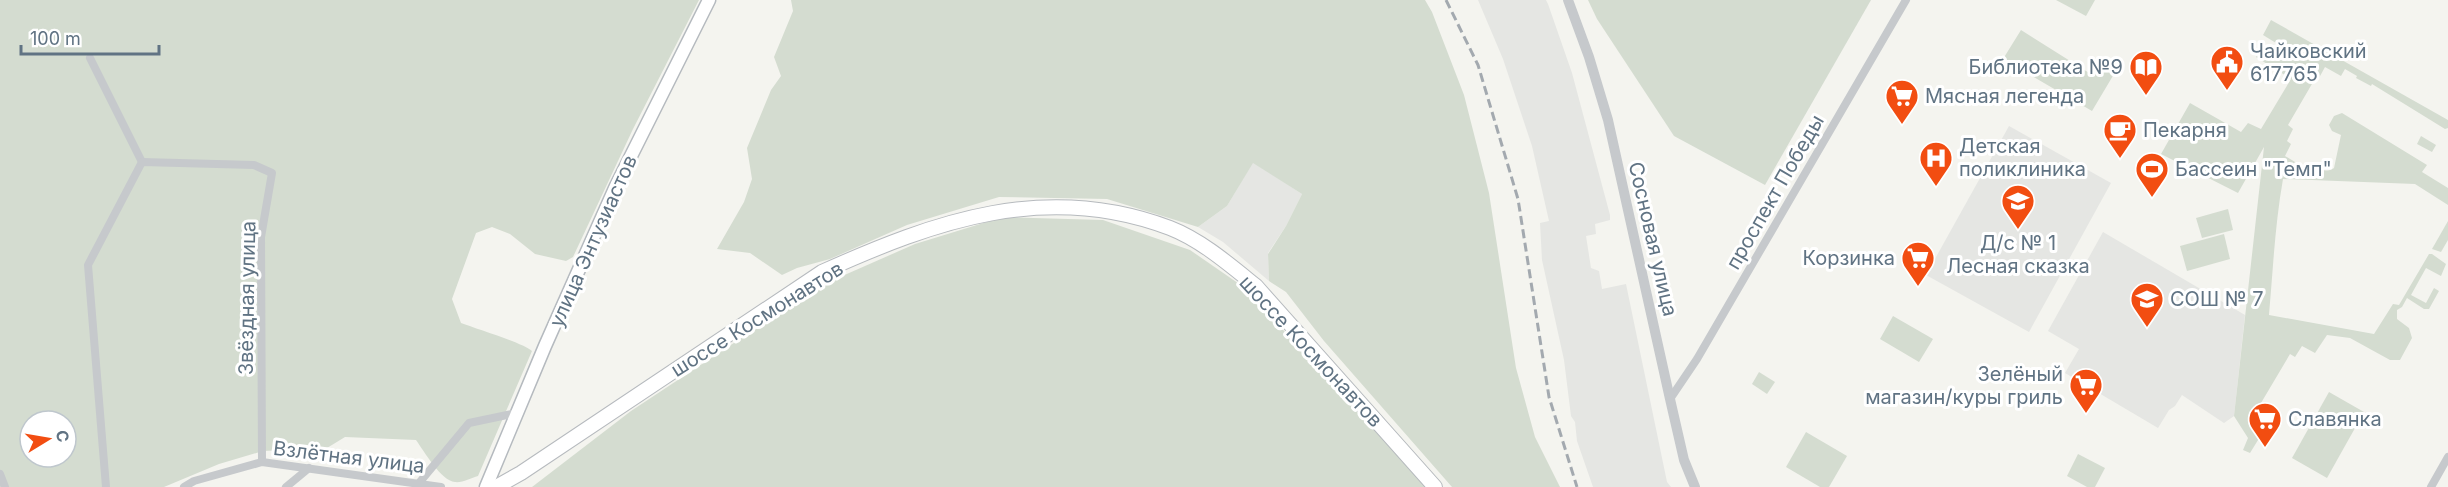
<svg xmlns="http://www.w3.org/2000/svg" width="2448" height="487" font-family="Inter,sans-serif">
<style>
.built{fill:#e5e6e3}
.green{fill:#d4dcd0;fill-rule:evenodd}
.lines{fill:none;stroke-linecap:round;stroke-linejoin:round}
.secondary-casing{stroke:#b5babf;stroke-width:15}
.primary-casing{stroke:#b6babe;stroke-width:16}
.minor{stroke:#c6c9cc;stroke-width:8}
.tertiary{stroke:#c6c9cc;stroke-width:10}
.secondary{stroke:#fff;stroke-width:12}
.primary{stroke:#fff;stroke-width:14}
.rail{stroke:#a3a9af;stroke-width:3;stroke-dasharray:9 4.5;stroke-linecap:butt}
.labels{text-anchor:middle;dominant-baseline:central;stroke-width:6;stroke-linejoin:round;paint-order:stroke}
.poi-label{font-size:20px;fill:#607383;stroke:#fff;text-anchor:start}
.street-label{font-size:20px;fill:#607383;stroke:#fff}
</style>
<rect width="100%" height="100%" fill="#f4f4ef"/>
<g class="built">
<path d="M1478 0H1546L1548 4 1572 73 1610 215V220L1595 224 1596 234 1586 236 1591 268 1599 271 1602 289 1626 284 1667 482 1671 487H1593L1577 441 1575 422 1571 416 1564 360 1542 260 1540 223 1549 221 1532 146 1503 59Z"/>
<path d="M2009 126 2111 183 2029 332 1926 275Z"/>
<path d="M1253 162 1302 194 1286 226 1268 253 1269 281 1223 242 1198 227 1227 206Z"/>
<path d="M2103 232 2245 315 2234 416 2224 423 2182 395 2175 406 2169 410 2158 428 2065 373 2079 349 2048 331Z"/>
</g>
<g class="green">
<path d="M0 0H699L633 129 573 257 566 261 535 254 510 234 492 227 476 233 452 299 461 323C477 329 523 343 532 351L478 476C471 478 462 483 455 482 441 481 424 451 416 440L345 437 327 448 263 451 219 464 164 487H0ZM30 421H66V457H30Z"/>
<path d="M791 0H1425L1432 12 1464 95 1489 193 1516 368 1535 437 1560 487H1452L1324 341 1286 292 1269 281 1268 254 1286 226 1302 194 1253 163 1227 206 1198 227 1107 199 999 197 907 225 830 259 797 268 782 275 750 253 717 249 744 202 752 179 747 148 771 90 781 76 774 57 793 11Z"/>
<path d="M1588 0H1871L1765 185 1674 136 1597 19Z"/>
<path d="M2056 0H2095L2086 16Z"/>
<path d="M2271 20 2448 120V128L2445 129 2372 84 2371 86 2356 78 2357 76 2345 69 2341 76 2325 67 2319 78 2316 77 2288 125 2293 129 2287 141 2291 144 2285 156 2305 168 2308 164C2316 168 2325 174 2334 168L2341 135 2332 131 2329 125 2334 116 2342 113 2427 165 2422 172 2448 188V205L2415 184 2283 179C2275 224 2273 269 2269 315L2374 334 2393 304 2399 305 2429 254H2432L2446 264 2441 276 2426 268 2411 295 2426 303 2434 288 2439 291 2429 309H2424L2407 298 2402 307 2397 310V319L2409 328 2412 338 2400 360H2390L2350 338 2327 335 2315 353 2302 346 2295 357 2290 354 2261 403 2271 410 2259 429 2263 432 2250 453 2243 450 2248 438 2234 416 2264 147 2238 193 2161 154 2190 103 2241 132 2248 123 2261 129 2291 79 2256 57 2260 52 2268 57 2276 43 2263 35Z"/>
<path d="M2021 30 2094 76 2104 63 2117 69 2092 111 2003 59Z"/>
<path d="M2421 136 2436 145 2432 152 2417 144Z"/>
<path d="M2228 209 2233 230 2202 238 2196 218Z"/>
<path d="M1003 217 1103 220 1190 250 1245 288 1426 487H532L631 411 755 329 840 277 915 244Z"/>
<path d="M2448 221V240L2441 252 2432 249Z"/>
<path d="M2224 234 2230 259 2187 271 2180 246Z"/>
<path d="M1893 316 1933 339 1919 362 1880 339Z"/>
<path d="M1759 372 1775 382 1767 394 1752 384Z"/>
<path d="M2329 392 2364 412 2327 478 2292 458Z"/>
<path d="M1806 432 1847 456 1829 487H1820L1786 467Z"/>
<path d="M2078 454 2105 468 2095 487H2087L2067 476Z"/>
</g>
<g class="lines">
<defs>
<path id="secondary" d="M486 487 545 346 616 186 709 0"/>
<path id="primary" d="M496 487 521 473 822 272C935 221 1046 181 1170 228 1201 240 1230 265 1256 286L1435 487"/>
</defs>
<use href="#secondary" class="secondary-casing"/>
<use href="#primary" class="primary-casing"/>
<g class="minor">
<path d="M90 58 142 162"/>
<path d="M1670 399 1697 359 1906 0"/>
<path d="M0 474 5 487"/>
<path d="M419 483 469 423 517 413"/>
<path d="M106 487 88 265 142 162 254 165 272 173 261 237 262 462"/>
<path d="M184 487 194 481 262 462 441 487"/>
<path d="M286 487 309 468"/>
<path d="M2431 487 2448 457"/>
</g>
<path class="tertiary" d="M1568 0 1589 57 1608 120 1670 399 1684 460 1695 487"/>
<use href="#secondary" class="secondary"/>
<use href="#primary" class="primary"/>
<path class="rail" d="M1446 0 1478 65 1518 199 1549 397 1577 487"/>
</g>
<defs>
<symbol id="civic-pin" viewBox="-11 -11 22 30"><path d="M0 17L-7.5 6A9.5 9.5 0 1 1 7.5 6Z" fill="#f24d11" stroke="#fff"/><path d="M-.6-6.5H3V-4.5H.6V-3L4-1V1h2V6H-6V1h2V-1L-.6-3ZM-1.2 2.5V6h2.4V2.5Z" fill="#fff"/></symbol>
<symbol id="library-pin" viewBox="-11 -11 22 30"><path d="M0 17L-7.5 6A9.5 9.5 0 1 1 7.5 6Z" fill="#f24d11" stroke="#fff"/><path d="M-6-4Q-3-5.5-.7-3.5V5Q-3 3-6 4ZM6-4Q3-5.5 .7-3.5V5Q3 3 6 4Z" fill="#fff"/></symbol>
<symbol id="supermarket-pin" viewBox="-11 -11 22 30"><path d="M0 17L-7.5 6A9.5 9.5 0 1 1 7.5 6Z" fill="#f24d11" stroke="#fff"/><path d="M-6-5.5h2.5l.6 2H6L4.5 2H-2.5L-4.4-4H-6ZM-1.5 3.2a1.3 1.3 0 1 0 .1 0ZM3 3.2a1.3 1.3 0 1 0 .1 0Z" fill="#fff"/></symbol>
<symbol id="cafe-pin" viewBox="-11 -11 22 30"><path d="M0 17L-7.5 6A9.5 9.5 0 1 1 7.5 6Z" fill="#f24d11" stroke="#fff"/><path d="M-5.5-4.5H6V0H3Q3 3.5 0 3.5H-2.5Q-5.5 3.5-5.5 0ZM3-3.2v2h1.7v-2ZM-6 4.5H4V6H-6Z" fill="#fff"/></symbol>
<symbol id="hospital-pin" viewBox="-11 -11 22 30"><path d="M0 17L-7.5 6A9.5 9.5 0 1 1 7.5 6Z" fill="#f24d11" stroke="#fff"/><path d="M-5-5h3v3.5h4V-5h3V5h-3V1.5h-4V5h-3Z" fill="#fff"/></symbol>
<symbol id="stadium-pin" viewBox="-11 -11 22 30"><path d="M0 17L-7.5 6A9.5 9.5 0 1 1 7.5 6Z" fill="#f24d11" stroke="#fff"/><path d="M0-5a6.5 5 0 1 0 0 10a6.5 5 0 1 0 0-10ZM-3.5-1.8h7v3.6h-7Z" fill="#fff"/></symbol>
<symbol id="school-pin" viewBox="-11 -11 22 30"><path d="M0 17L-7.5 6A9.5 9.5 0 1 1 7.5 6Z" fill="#f24d11" stroke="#fff"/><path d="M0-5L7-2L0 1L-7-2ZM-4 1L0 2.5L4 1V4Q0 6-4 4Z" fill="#fff"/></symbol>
</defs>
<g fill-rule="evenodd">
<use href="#civic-pin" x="2208" y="43" width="38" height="52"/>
<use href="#library-pin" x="2127" y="48" width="38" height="52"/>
<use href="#supermarket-pin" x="1883" y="77" width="38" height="52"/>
<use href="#cafe-pin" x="2101" y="111" width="38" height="52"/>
<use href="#hospital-pin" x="1917" y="139" width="38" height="52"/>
<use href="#stadium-pin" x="2133" y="150" width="38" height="52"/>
<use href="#school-pin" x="1999" y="182" width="38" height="52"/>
<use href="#supermarket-pin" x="1899" y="239" width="38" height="52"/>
<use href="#school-pin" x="2128" y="280" width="38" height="52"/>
<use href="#supermarket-pin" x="2067" y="366" width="38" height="52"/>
<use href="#supermarket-pin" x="2246" y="400" width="38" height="52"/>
</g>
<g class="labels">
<g class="poi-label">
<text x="2250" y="51">Чайковский<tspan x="2250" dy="23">617765</tspan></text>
<text x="2123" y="67" text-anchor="end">Библиотека №9</text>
<text x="1925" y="96">Мясная легенда</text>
<text x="2143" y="130">Пекарня</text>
<text x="1959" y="146">Детская<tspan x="1959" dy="23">поликлиника</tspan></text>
<text x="2175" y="169">Бассеин "Темп"</text>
<text x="2018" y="243" text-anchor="middle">Д/с № 1<tspan x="2018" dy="23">Лесная сказка</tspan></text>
<text x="1895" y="258" text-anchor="end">Корзинка</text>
<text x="2170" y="299">СОШ № 7</text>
<text x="2063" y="374" text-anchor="end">Зелёный<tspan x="2063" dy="23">магазин/куры гриль</tspan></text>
<text x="2288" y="419">Славянка</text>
</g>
<g class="street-label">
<text transform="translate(1775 192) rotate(-60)">проспект Победы</text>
<text transform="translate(1653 239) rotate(77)">Сосновая улица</text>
<text transform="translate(593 241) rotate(-66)">улица Энтузиастов</text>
<text transform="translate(247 298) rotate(-89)">Звёздная улица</text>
<text transform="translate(757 319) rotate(-32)">шоссе Космонавтов</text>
<text transform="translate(1311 351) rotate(47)">шоссе Космонавтов</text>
<text transform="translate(349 457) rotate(7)">Взлётная улица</text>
</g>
</g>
<g transform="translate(48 439) rotate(79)"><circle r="28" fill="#ffffff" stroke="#bfc7cd" stroke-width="1.5"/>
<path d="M0-4.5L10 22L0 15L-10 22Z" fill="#f24d11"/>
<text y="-9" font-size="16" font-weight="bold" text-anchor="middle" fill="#607383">С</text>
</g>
<path d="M21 45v9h138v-9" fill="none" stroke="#607383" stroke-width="3"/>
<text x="30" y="45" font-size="18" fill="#607383" stroke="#ffffff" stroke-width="4.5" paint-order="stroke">100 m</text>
</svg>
